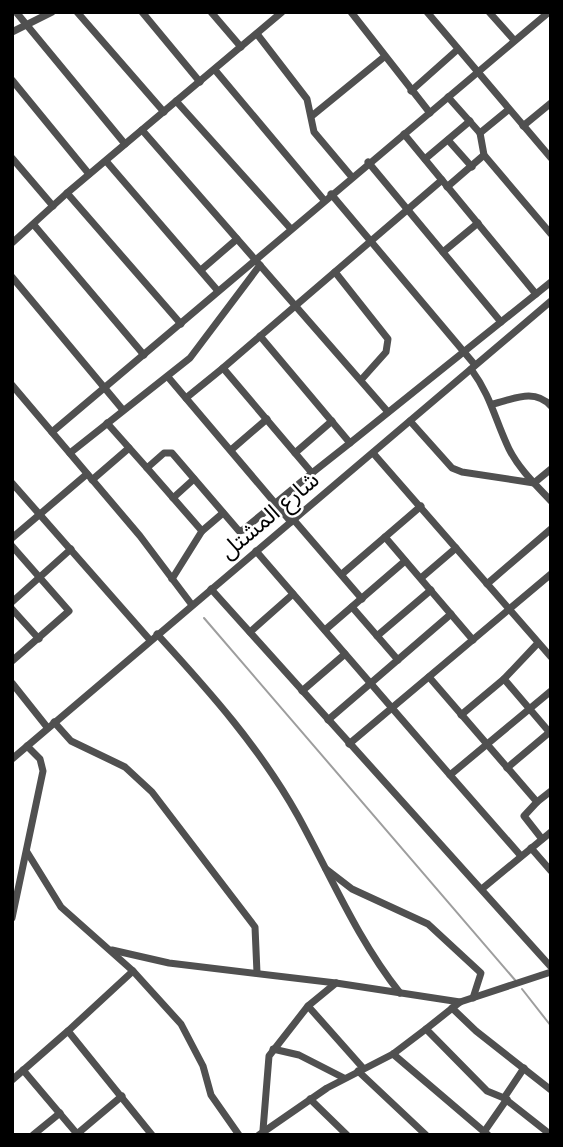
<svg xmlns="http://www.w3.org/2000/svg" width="563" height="1147" font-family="Helvetica,'Noto Sans Arabic',sans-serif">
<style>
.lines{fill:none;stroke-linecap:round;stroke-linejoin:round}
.stream{stroke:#9e9e9e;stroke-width:2}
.minor{stroke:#505050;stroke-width:7}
.labels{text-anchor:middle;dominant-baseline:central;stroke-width:5;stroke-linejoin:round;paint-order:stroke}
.street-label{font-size:23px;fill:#000;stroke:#fff}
</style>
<rect width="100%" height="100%" fill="#fff"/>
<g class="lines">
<g class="stream">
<path d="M204 618 515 980"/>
<path d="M522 989 551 1026"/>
</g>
<g class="minor">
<path d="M16 12 125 144"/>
<path d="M77 12 164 112"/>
<path d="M142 12 200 82"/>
<path d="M211 12 241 47"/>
<path d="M351 12 430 113"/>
<path d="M427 12 551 158"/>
<path d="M489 12 514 40"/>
<path d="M12 32 52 12"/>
<path d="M257 34 307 99 314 132 351 176"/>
<path d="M215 70 324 200"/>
<path d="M12 80 89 174"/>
<path d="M411 91 457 50"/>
<path d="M448 97 480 133 484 155 551 234"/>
<path d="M176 101 291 229"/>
<path d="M313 115 384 57"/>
<path d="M523 126 551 103"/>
<path d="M142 130 388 412"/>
<path d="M480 133 508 110"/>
<path d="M404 134 536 294"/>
<path d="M448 140 472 167"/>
<path d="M12 158 53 206"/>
<path d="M425 159 470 121"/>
<path d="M106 161 218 291"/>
<path d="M368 162 501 322"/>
<path d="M447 187 484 155"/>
<path d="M67 193 181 324"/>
<path d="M331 194 475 365"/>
<path d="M34 225 144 355"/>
<path d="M12 243 67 193 282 12"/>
<path d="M443 252 478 223"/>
<path d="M201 270 237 239"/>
<path d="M335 272 388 339 386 352 361 380"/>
<path d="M12 277 123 410"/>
<path d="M260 336 350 443 551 282"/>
<path d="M471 369C491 396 495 420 509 449 519 469 536 485 551 501"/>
<path d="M168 377 291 522"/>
<path d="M12 385 140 536 192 605"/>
<path d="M186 398 223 368"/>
<path d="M493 404C514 399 534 388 551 406"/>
<path d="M410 421 452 468 462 472 534 483 551 469"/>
<path d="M107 423 147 468 164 453H172L239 531 243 530 312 473 223 368 442 180"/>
<path d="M52 432 549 12"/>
<path d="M231 450 267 419"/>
<path d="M70 453 190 358 260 265"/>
<path d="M295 453 332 421"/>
<path d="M373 453 551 657"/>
<path d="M147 468 202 531 223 513"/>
<path d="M312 473 350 443"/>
<path d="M92 480 129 448"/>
<path d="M12 483 150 640"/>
<path d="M173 498 194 479"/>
<path d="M293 519 362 599"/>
<path d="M385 537 473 640"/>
<path d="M12 538 87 474"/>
<path d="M12 546 69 611 12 661"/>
<path d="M256 551 450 775 551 691"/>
<path d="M342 574 421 506"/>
<path d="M421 578 456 548"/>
<path d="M172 579 202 531"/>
<path d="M487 584 551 529"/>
<path d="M211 589 551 967"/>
<path d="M12 602 71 549"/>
<path d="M352 607 398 660"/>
<path d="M12 609 39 639"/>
<path d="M325 630 405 561"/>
<path d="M250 632 293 594"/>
<path d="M157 634C210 692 260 748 298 816 331 876 357 939 400 993"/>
<path d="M377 636 431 590"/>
<path d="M538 643 504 679 551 734"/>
<path d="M429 677 537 802 524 816 542 839"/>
<path d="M12 683 47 727"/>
<path d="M302 691 345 654"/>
<path d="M461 715 504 679"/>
<path d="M328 720 451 614"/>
<path d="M54 722 71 741 125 767 152 792 255 927 257 973"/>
<path d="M349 744 551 574"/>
<path d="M12 759 551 301"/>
<path d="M507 768 551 731"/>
<path d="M450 775 521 856"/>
<path d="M537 802 551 791"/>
<path d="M531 848 551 871"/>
<path d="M27 852 61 907 133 971 181 1024 203 1066 211 1095 239 1135"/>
<path d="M326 869 352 889 428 924 481 973 473 998"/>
<path d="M483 888 551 832"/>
<path d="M12 918 43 771 40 759 27 746"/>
<path d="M112 950 169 963 336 983 460 1002"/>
<path d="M308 1006 363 1068"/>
<path d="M452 1008 476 1031 551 1090"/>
<path d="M68 1031 133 971"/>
<path d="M273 1049 299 1055 344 1078"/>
<path d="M393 1054 488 1135"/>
<path d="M524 1068 504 1098 551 1135"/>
<path d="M23 1070 78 1135"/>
<path d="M358 1071 426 1135"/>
<path d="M12 1080 68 1031 152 1135"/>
<path d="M504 1098 487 1091 426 1029 460 1002 551 972"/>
<path d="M310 1099 347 1135"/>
<path d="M263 1130 269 1056 308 1006 336 983"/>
<path d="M484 1132 507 1099"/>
<path d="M77 1134 122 1096"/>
<path d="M33 1135 60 1113"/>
<path d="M259 1135 327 1088 393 1054 426 1029"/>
</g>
</g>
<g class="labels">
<g class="street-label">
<text transform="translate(269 515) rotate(-40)">شارع المشتل</text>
</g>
</g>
<rect width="563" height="1147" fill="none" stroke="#000000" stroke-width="28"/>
</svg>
